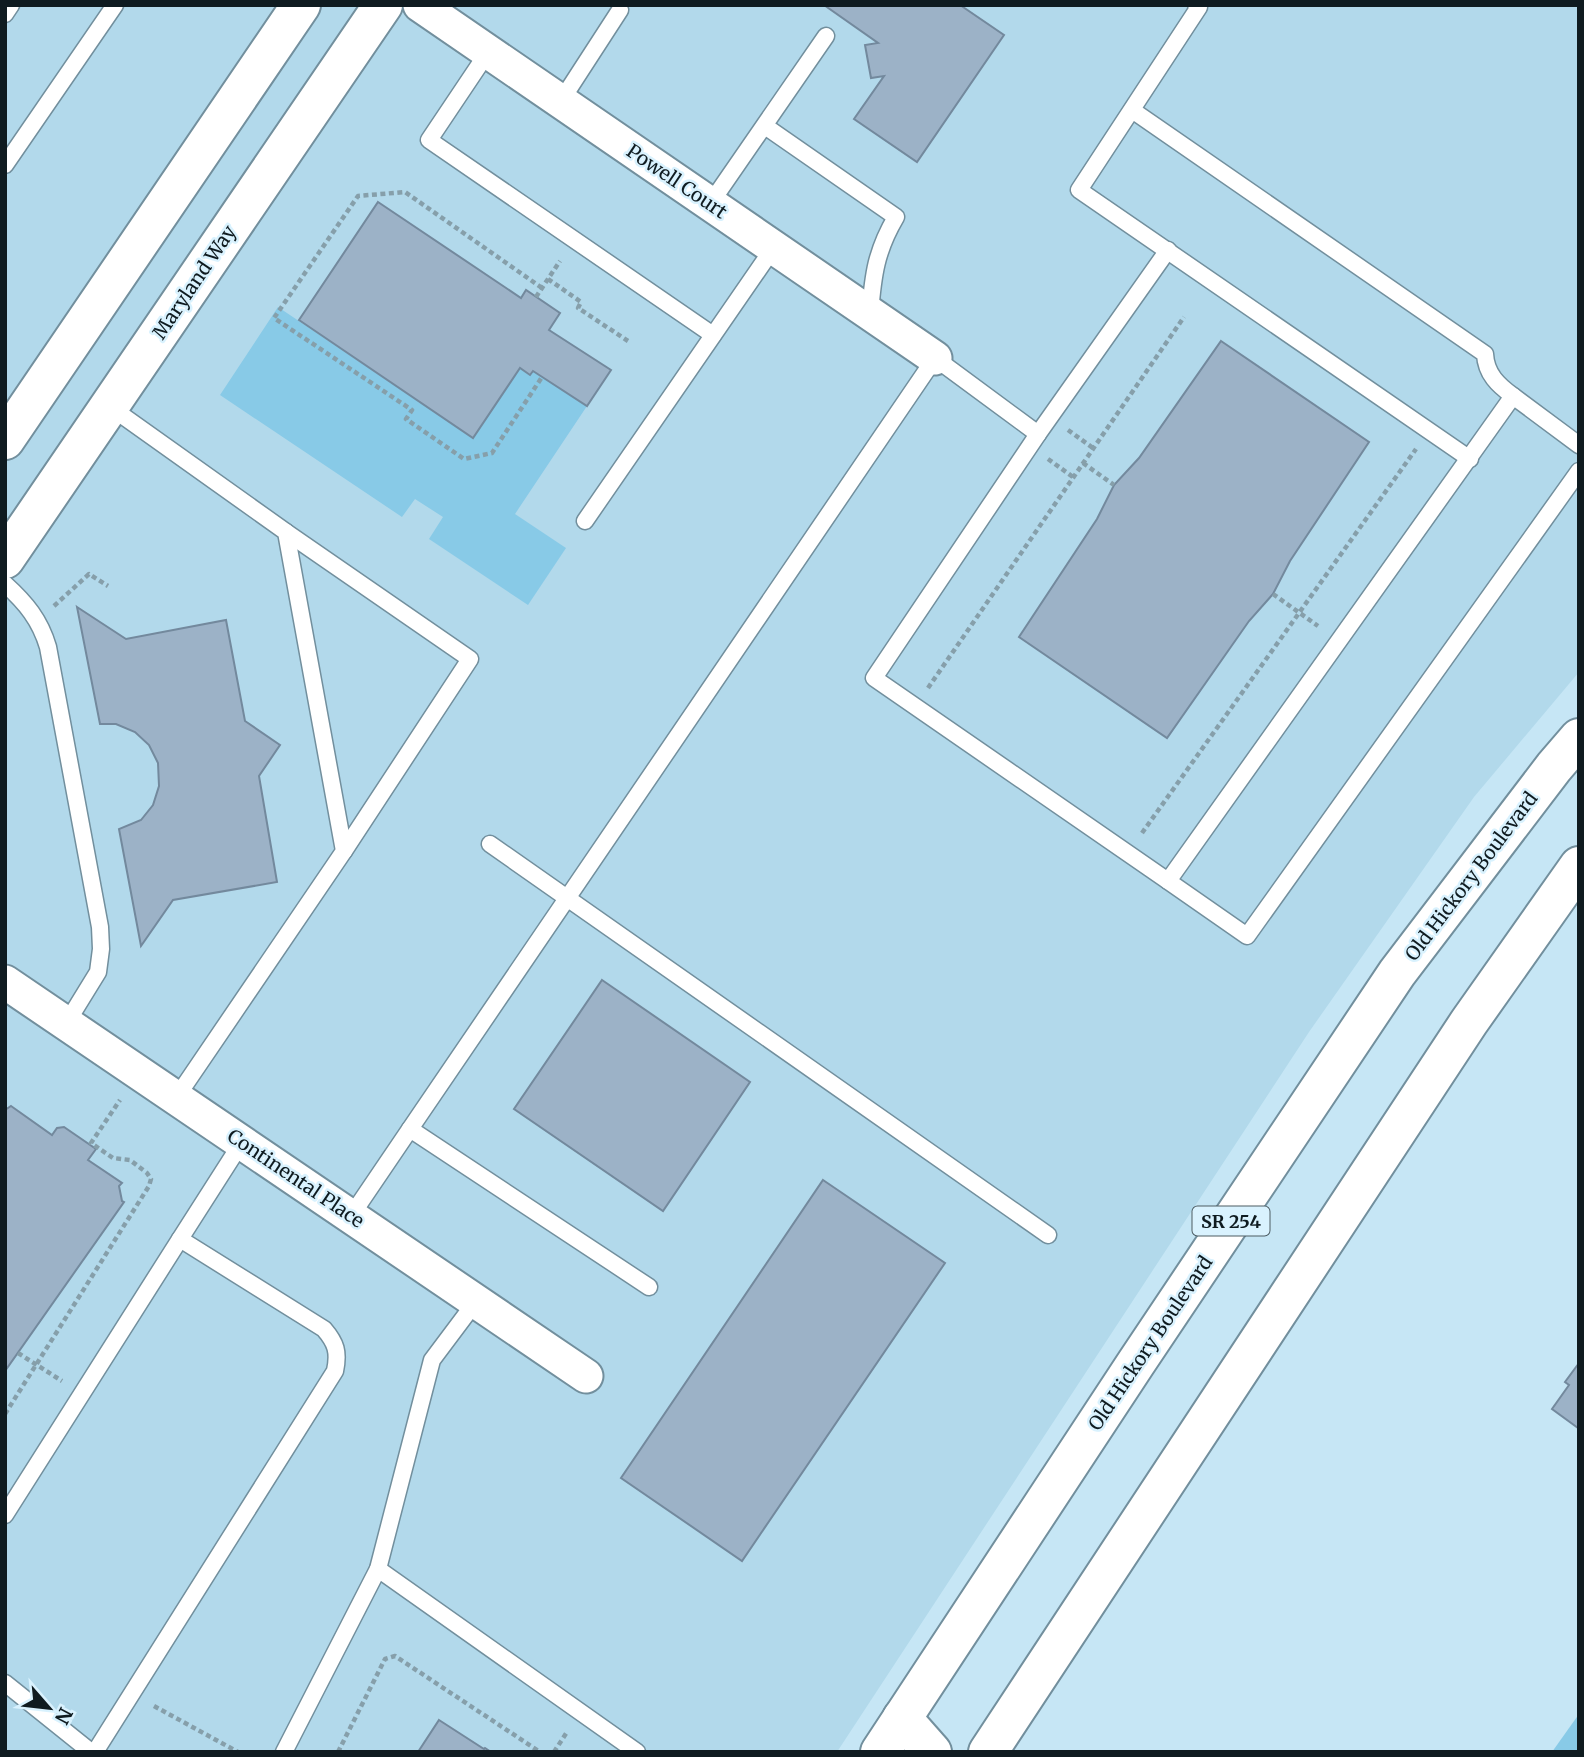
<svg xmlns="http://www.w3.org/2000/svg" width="1584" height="1757" font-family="Merriweather,serif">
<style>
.built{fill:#b2d9eb}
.green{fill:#88cae7}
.building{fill:#9cb2c7;stroke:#73899d;stroke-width:2}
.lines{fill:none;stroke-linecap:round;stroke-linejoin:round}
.service-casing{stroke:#728f9d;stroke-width:19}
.minor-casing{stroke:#728f9d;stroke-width:37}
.secondary-casing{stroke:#728f9d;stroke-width:42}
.primary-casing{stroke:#728f9d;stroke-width:42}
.path{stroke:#869faa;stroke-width:4.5;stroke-dasharray:5 3.5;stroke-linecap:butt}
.service{stroke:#fff;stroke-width:16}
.minor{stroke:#fff;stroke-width:33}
.secondary{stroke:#fff;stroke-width:38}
.primary{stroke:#fff;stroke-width:38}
.labels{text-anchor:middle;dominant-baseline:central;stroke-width:5;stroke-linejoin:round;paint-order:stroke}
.shield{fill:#d9f2fe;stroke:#4c5c63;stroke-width:2}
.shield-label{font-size:18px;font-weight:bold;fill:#0f1b20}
.street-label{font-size:19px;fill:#0f1b20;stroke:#d9f2fe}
</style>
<rect width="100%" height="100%" fill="#c6e6f5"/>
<path class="built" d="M5 5H1579V672L1474 797 1309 1032 837 1752H5Z"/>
<g class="green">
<path d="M278 307 473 438 520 368 529 375 533 371 587 406 515 514 566 548 528 605 429 539 443 517 415 499 402 517 220 395Z"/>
<path d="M1579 1714V1752H1552Z"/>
</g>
<g class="building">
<path d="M824 5H960L1004 35 917 162 854 119 884 76 871 78 865 45 878 43Z"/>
<path d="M378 202 521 298 526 290 560 313 549 330 611 370 587 406 533 371 530 375 520 368 473 438 299 320Z"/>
<path d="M1221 341 1369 442 1290 561 1273 594 1249 621 1167 738 1019 637 1097 519 1114 485 1139 458Z"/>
<path d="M77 607 126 639 226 620 245 721 280 745 259 776 277 882 173 900 141 946 119 829 141 820 153 805 159 786 158 763 149 745 135 732 116 724H100Z"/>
<path d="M602 980 750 1082 663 1211 514 1109Z"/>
<path d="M11 1106 52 1135 57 1128 64 1127 96 1149 88 1160 122 1183 119 1186 122 1201 124 1202 5 1371V1110Z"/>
<path d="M823 1180 945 1263 742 1561 621 1478Z"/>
<path d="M1579 1363V1426L1578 1428 1552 1409 1569 1385 1565 1382Z"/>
<path d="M439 1720 484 1749 485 1748 491 1752H418Z"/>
</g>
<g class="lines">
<defs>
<g id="service">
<path d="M1196 5 1199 7 1079 190 1470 459"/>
<path d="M5 14 11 5"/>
<path d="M488 52 429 140 713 335"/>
<path d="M561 101 620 10"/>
<path d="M1132 110 1485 354C1486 374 1498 385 1513 396"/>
<path d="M765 126 896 217C876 251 873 275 870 313"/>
<path d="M5 165 115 5"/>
<path d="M710 204 826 36"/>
<path d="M109 406 286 532 344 851 176 1098"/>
<path d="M1038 434 874 678 1168 881"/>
<path d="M1579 445 1513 396 1168 881 1247 936 1579 471"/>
<path d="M585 521 774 247"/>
<path d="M286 532 470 659 344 851"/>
<path d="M5 584C26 603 40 620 48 647L100 927 101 949 98 972 66 1024"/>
<path d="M490 844 1048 1235"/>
<path d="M410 1129 935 358 1038 434 1168 250"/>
<path d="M351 1216 410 1129 649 1287"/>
<path d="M5 1515 180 1239"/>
<path d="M378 1569 637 1752"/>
<path d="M5 1683 91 1752"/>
<path d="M95 1752 335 1371C339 1352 336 1343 324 1329L180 1239 242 1142"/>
<path d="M284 1752 378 1569 432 1360 477 1300"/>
</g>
<g id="minor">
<path d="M420 5 935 358"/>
<path d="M5 982 586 1376"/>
</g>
<g id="secondary">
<path d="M5 440 301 5"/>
<path d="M5 559 383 5"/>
</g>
<g id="primary">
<path d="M902 1718 932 1752"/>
<path d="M880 1752 1136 1363 1397 973 1554 767 1579 738"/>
<path d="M988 1752 1469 1022 1579 866"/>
</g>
</defs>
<use href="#service" class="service-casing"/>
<use href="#minor" class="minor-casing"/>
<use href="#secondary" class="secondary-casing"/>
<use href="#primary" class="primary-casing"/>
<g class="path">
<path d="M548 279 581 302 578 308 628 341"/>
<path d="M542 288 405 192 358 196 274 318 412 410 406 419 464 459 492 453 542 377"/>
<path d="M536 297 560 261"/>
<path d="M1068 430 1093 448"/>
<path d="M1048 459 1073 477"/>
<path d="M1083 463 1114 485"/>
<path d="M1273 594 1318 626"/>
<path d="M54 606 89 574 108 586"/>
<path d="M928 688 1184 317"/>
<path d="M1142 833 1416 449"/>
<path d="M18 1353 62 1381"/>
<path d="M5 1414 149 1186 151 1179 147 1173 130 1160 113 1158 91 1143 120 1100"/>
<path d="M154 1706 238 1752"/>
<path d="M338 1752 385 1659 395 1656 540 1752"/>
<path d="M554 1752 567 1732"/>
</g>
<use href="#service" class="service"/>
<use href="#minor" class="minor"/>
<use href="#secondary" class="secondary"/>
<use href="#primary" class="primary"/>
</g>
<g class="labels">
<rect class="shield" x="1192.5" y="1206.5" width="77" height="29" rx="5"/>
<g class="shield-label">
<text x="1231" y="1221">SR 254</text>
</g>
<g class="street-label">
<text transform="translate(677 181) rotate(34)">Powell Court</text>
<text transform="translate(194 282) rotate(-56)">Maryland Way</text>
<text transform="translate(1471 876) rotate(-53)">Old Hickory Boulevard</text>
<text transform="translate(296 1178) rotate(34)">Continental Place</text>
<text transform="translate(1150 1343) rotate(-56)">Old Hickory Boulevard</text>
</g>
</g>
<rect width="1584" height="1757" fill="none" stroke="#0f1b20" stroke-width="14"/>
<g transform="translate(49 1708) rotate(118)" stroke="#d9f2fe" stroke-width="5" paint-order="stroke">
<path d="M0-5L12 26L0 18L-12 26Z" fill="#0f1b20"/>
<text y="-10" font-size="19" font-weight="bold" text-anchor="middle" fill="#0f1b20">N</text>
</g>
</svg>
